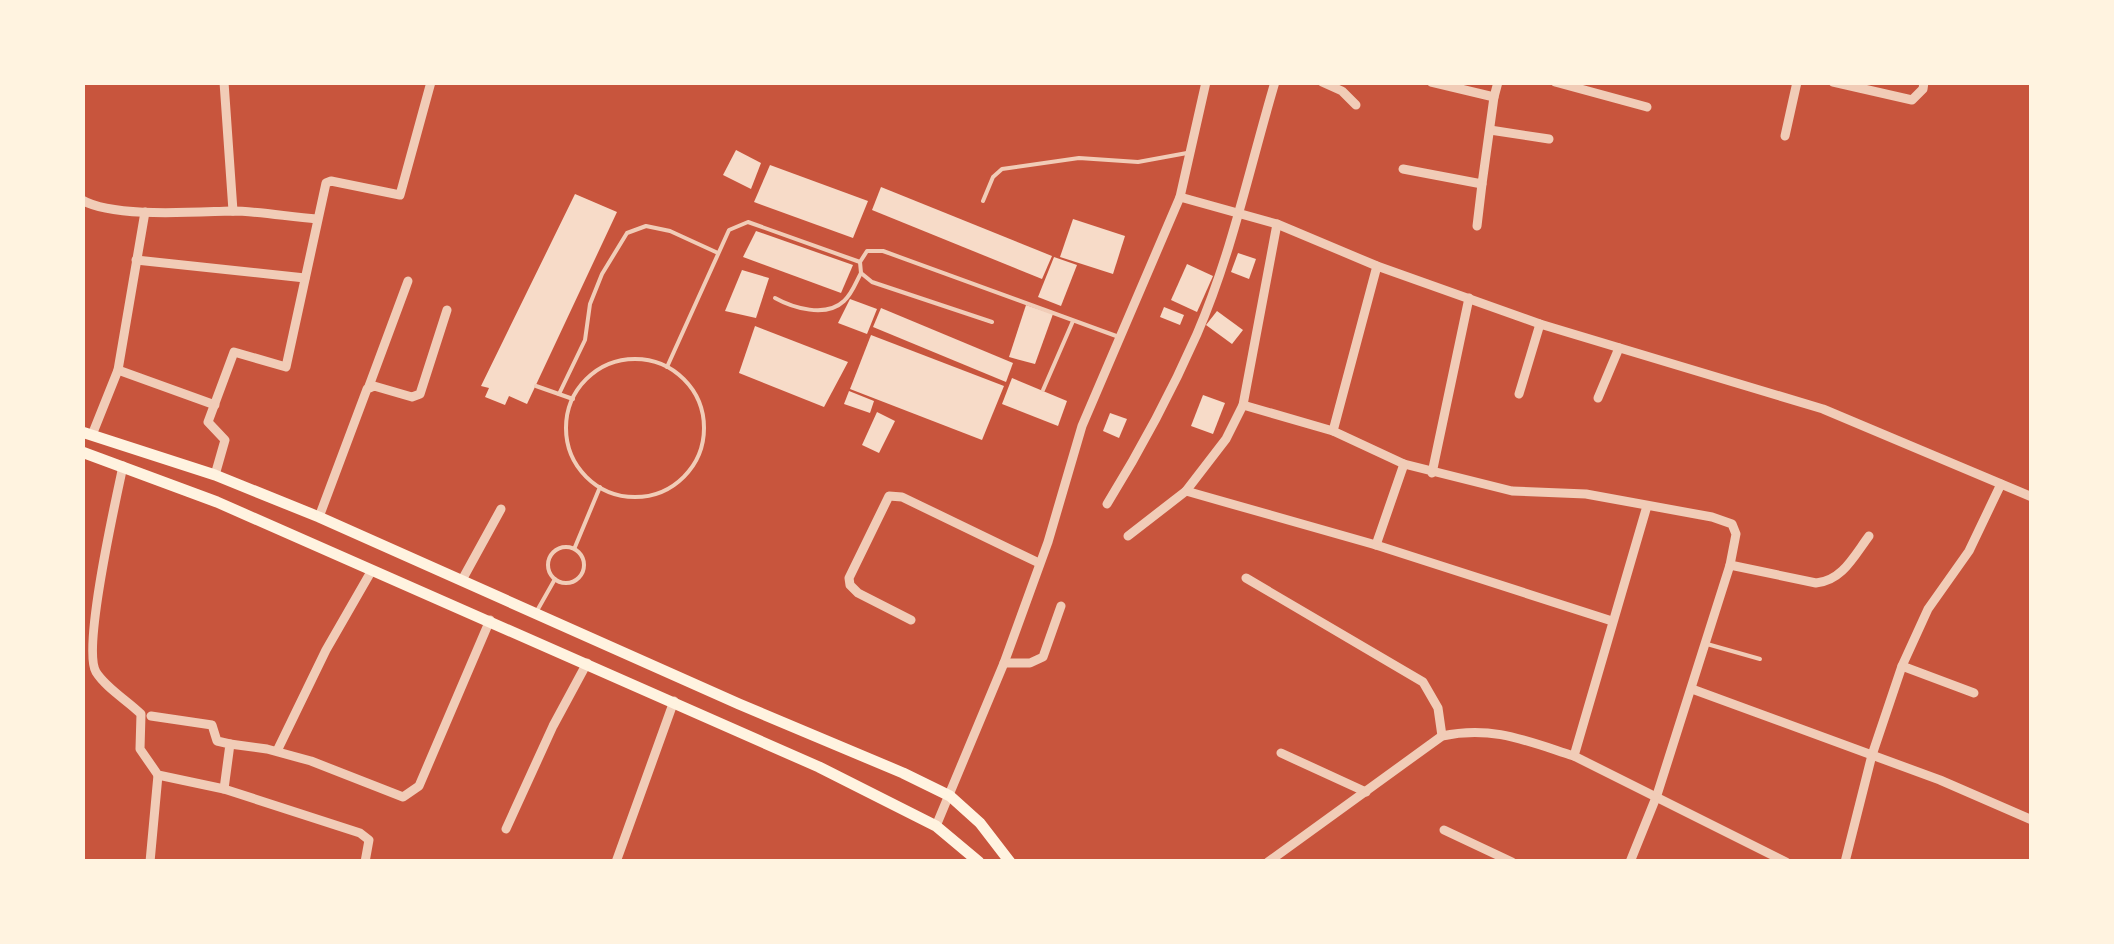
<svg xmlns="http://www.w3.org/2000/svg" width="2114" height="944" font-family="'Sofia Sans Condensed',sans-serif">
<style>
.building{fill:#f7dbc8}
.lines{fill:none;stroke-linecap:round;stroke-linejoin:round}
.service{stroke:#f1ccb7;stroke-width:4}
.minor{stroke:#f1ccb7;stroke-width:9}
.secondary{stroke:#fff3e0;stroke-width:11}
</style>
<rect width="100%" height="100%" fill="#c8553d"/>
<g class="building">
<path d="M736 150 761 163 751 189 723 175Z"/>
<path d="M770 165 868 201 853 238 754 202Z"/>
<path d="M881 187 1052 256 1042 279 872 210Z"/>
<path d="M575 194 617 212 527 404 509 396 505 405 485 397 489 388 481 386Z"/>
<path d="M1073 219 1125 236 1113 274 1060 257Z"/>
<path d="M756 231 853 265 841 293 743 257Z"/>
<path d="M1238 253 1256 259 1249 279 1231 272Z"/>
<path d="M1054 257 1077 265 1061 306 1038 297Z"/>
<path d="M1187 264 1213 276 1197 312 1171 300Z"/>
<path d="M742 270 769 278 756 318 725 311Z"/>
<path d="M850 299 877 309 867 334 838 323Z"/>
<path d="M1026 305 1053 314 1035 364 1009 357Z"/>
<path d="M1164 307 1184 315 1180 325 1160 317Z"/>
<path d="M881 308 1013 363 1006 382 873 327Z"/>
<path d="M1217 311 1243 330 1232 344 1206 325Z"/>
<path d="M755 326 848 362 824 407 739 373Z"/>
<path d="M871 335 1004 386 982 440 850 389Z"/>
<path d="M1012 378 1067 401 1058 426 1002 404Z"/>
<path d="M849 391 874 401 870 413 844 404Z"/>
<path d="M1203 395 1225 403 1213 434 1191 426Z"/>
<path d="M877 412 895 421 879 453 862 445Z"/>
<path d="M1110 413 1127 419 1119 438 1103 431Z"/>
</g>
<g class="lines">
<g class="service">
<path d="M983 201 993 177 1002 169 1079 158 1138 162 1187 153"/>
<path d="M775 298C793 308 826 318 844 301 852 294 856 282 861 273"/>
<path d="M992 322 872 282 861 273 860 262 867 251H883L1119 337"/>
<circle cx="635" cy="428" r="69"/>
<path d="M667 367 729 230 748 222 860 262"/>
<path d="M536 386 573 399"/>
<path d="M1043 390 1073 321"/>
<path d="M559 394 585 340 590 304 602 274 627 233 646 226 670 231 718 253"/>
<path d="M575 547 600 487"/>
<circle cx="566" cy="565" r="18"/>
<path d="M538 609 555 579"/>
<path d="M1707 644 1760 659"/>
</g>
<g class="minor">
<path d="M224 82 233 211"/>
<path d="M1322 82 1342 91 1356 105"/>
<path d="M1431 82 1494 97 1498 82"/>
<path d="M1555 82 1647 107"/>
<path d="M1833 82 1912 100 1923 89 1924 82"/>
<path d="M1490 130 1549 139"/>
<path d="M1785 136 1797 82"/>
<path d="M1403 169 1482 184 1494 97"/>
<path d="M1180 197 1277 224 1377 266 1540 324 1823 409 2032 497"/>
<path d="M82 200C113 218 194 212 231 211 259 211 289 217 317 219"/>
<path d="M1477 226 1482 184"/>
<path d="M136 260 305 278"/>
<path d="M1377 266 1333 431 1404 464 1512 491 1586 494 1712 517 1732 524 1736 534 1730 565 1657 795 1630 862"/>
<path d="M118 370 215 405"/>
<path d="M369 386 408 281"/>
<path d="M1519 394 1540 324"/>
<path d="M1598 398 1619 348"/>
<path d="M1243 405 1333 431"/>
<path d="M92 435 118 370 145 212"/>
<path d="M123 466C116 499 82 649 96 672 106 688 128 701 141 714L140 749 158 775 224 789 360 833 369 840 365 862"/>
<path d="M1432 473 1469 298"/>
<path d="M215 475 225 440 208 422 234 352 286 367 326 183 331 181 400 195 431 82"/>
<path d="M1186 491 1226 439 1243 405 1277 224"/>
<path d="M1107 504C1141 449 1171 393 1197 334 1232 253 1250 166 1275 82"/>
<path d="M1647 506 1574 756 1786 862"/>
<path d="M319 517 367 389 374 386 412 397 420 394 447 310"/>
<path d="M1128 536 1186 491 1376 545 1612 621"/>
<path d="M1376 545 1404 464"/>
<path d="M1730 565 1816 583C1842 581 1854 556 1869 536"/>
<path d="M1246 578 1423 682 1438 708 1442 736"/>
<path d="M462 580 501 509"/>
<path d="M911 620 858 593 850 585 849 578 889 496 902 497 1039 563"/>
<path d="M1004 663H1030L1043 657 1061 606"/>
<path d="M1902 666 1974 693"/>
<path d="M1692 689 1940 780 2032 820"/>
<path d="M151 716 212 725 217 741 230 744 224 789"/>
<path d="M230 744 267 749 311 761 403 797 419 786 490 620"/>
<path d="M277 751 326 650 372 570"/>
<path d="M1281 753 1366 792"/>
<path d="M936 826 1004 663 1048 542 1082 426 1180 197 1206 82"/>
<path d="M506 829 553 726 587 663"/>
<path d="M1444 830 1512 862"/>
<path d="M150 862 158 775"/>
<path d="M616 862 674 701"/>
<path d="M1268 862 1442 736C1492 725 1527 741 1574 756"/>
<path d="M1845 862 1872 755 1902 666 1928 609 1969 551 2001 484"/>
</g>
<g class="secondary">
<path d="M82 432 215 475 319 517 739 704 903 773 950 796 980 823 1010 862"/>
<path d="M82 452 217 502 819 767 936 826 979 862"/>
</g>
</g>
<rect width="2114" height="944" fill="none" stroke="#fff3e0" stroke-width="170"/>
</svg>
